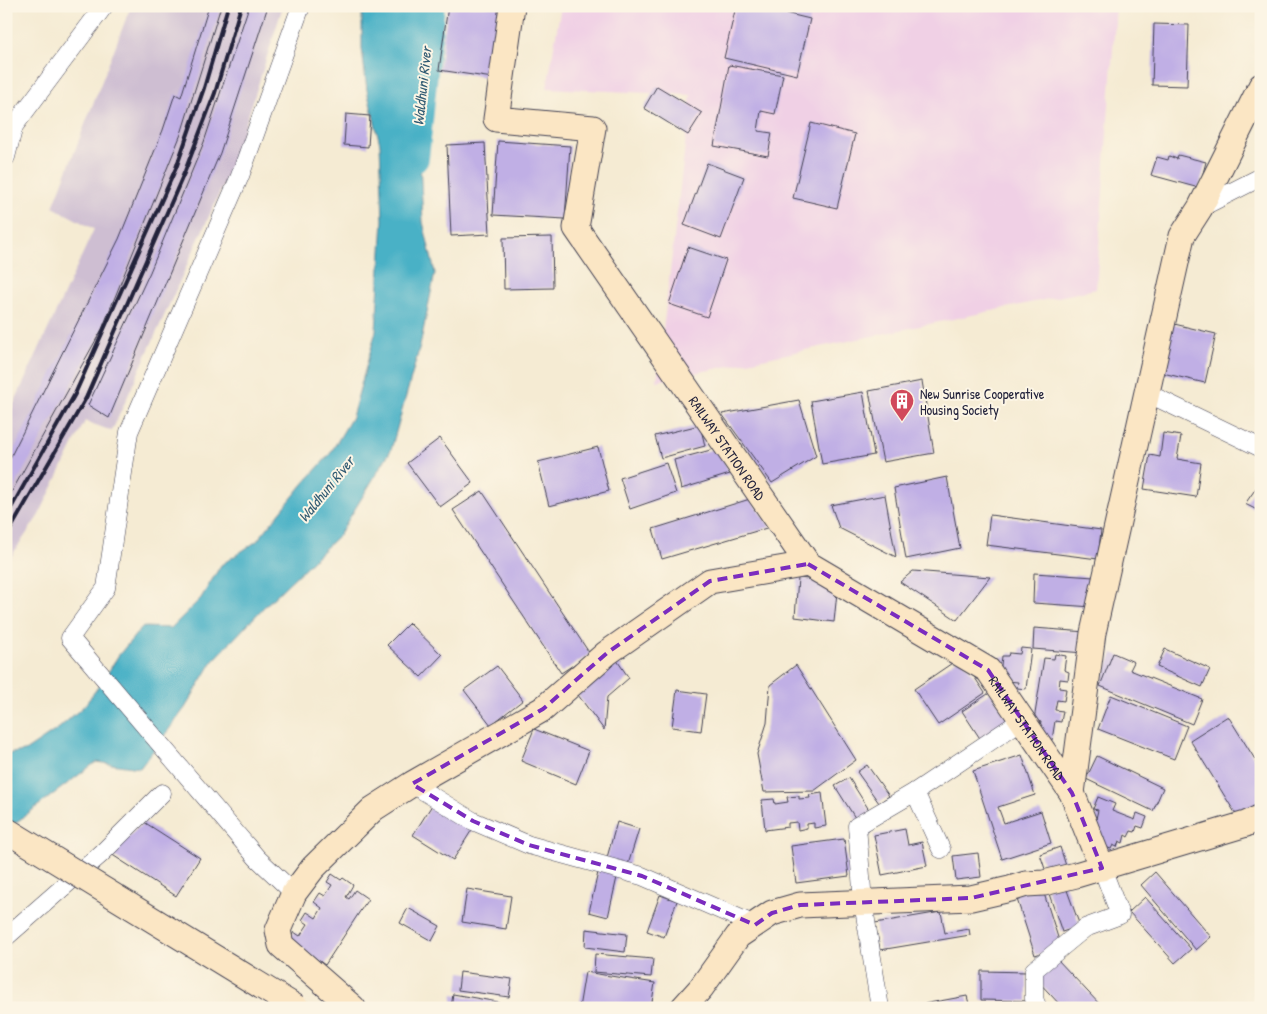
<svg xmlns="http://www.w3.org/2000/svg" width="1267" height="1014" font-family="'Patrick Hand',sans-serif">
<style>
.built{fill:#f0d0e5}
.railway{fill:#cebed2}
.water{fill:#48b1c6;stroke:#356a80}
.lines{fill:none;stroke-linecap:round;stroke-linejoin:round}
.river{stroke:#48b1c6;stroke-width:30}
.building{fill:#c0afe5}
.street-casing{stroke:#424052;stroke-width:19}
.secondary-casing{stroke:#424052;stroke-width:27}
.street{stroke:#fff;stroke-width:18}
.secondary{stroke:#fbe6c4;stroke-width:25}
.rail{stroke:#22223b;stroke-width:4}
.secondary-bridge-casing{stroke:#424052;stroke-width:27;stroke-linecap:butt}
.secondary-bridge{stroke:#fbe6c4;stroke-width:25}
.marked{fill:none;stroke:#7b2cbf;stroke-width:4;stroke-dasharray:10 6;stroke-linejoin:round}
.labels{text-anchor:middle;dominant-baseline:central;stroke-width:4;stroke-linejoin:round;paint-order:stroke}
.poi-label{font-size:14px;fill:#22223b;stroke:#fcf5e5;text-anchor:start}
.street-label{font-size:14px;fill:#22223b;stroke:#fcf5e5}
.water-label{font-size:15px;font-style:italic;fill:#315b73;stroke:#fcf5e5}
</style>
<rect width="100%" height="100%" fill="#fcf5e5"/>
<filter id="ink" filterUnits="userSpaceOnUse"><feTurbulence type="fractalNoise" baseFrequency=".02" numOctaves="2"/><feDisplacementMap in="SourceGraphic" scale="10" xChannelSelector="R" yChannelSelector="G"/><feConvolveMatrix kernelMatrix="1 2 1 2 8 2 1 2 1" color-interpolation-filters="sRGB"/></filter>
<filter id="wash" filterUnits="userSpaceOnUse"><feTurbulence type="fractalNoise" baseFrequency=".0096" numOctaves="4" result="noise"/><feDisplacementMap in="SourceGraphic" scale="20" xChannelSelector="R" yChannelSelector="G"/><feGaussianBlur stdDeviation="1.12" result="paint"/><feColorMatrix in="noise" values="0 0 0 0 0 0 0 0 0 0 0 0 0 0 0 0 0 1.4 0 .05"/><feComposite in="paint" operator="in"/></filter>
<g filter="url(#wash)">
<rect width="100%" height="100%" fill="#f5ebd3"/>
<path class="built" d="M561 6H1116L1096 289 657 381 691 95 547 88Z"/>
<path class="railway" d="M131 6H283L234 161 112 431 85 421 39 515 6 564V421L94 229 53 207Z"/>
<path class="water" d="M362 6H421L414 38 423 222 435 273 420 346 391 450 339 535 263 608 213 661 185 708 140 768 96 762 6 830V754L25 751 59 728 85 705 106 676 118 656 142 627 171 628 201 598 221 565 257 541 303 484 330 454 352 417 376 331 383 220 380 144 367 90 362 48Z"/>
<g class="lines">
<path class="river" d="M414 158 430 6"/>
</g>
<g id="blocks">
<g class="building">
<path d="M209 6H221L181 134 102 329 6 502V466L119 239 163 130 175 94 181 97Z"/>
<path d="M249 6H268L220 153 109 418 88 405 150 272 204 142Z"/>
<path d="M448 6H504L493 78 439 70Z"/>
<path d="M736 6H756L810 19 797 75 724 58Z"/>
<path d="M1154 24 1189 25 1187 86 1152 85Z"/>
<path d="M729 65 783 75 775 114 761 111 758 131 772 133 768 156 714 146Z"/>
<path d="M657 86 702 113 688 135 644 108Z"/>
<path d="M346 114 370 116 368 147 344 145Z"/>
<path d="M811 123 855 134 837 208 793 198Z"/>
<path d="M498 141 570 146 565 219 493 215Z"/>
<path d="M485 143 490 234 451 236 447 145Z"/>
<path d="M1178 155 1206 162 1199 188 1151 175 1157 157 1168 160 1169 156 1177 159Z"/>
<path d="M707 163 744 177 721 239 684 225Z"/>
<path d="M552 237 553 288 504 289 503 238Z"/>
<path d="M688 247 726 260 707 317 669 304Z"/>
<path d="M1166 322 1216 334 1205 383 1154 371Z"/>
<path d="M922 381 934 453 883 462 869 391Z"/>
<path d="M863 392 874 455 822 464 811 401Z"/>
<path d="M799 400 816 456 772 483 722 414Z"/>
<path d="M700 425 705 446 661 458 655 436Z"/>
<path d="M1163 433 1181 436 1177 459 1201 463 1196 497 1144 489 1150 455 1160 457Z"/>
<path d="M440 438 473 483 440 507 407 463Z"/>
<path d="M598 447 609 491 549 506 538 462Z"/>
<path d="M718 448 730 474 681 489 674 460Z"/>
<path d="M666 463 676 493 630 509 620 478Z"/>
<path d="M947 477 960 548 906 559 894 488Z"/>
<path d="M1261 481V512L1245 504Z"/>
<path d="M482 491 590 654 561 673 453 510Z"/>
<path d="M885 495 896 557 839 528 831 505Z"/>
<path d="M750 499 770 527 662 559 653 529Z"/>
<path d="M990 515 1101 530 1098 559 986 545Z"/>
<path d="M913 571 990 577 957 620 900 582Z"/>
<path d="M1034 573 1094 577 1093 607 1033 603Z"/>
<path d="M798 578 838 582 834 622 795 617Z"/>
<path d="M409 623 442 655 421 677 387 645Z"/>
<path d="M1034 628 1086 632 1084 653 1033 649Z"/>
<path d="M1021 648 1031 649 1026 689 1017 688 1018 682 1007 681V675L1000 674 1002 656H1008L1009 653 1020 654Z"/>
<path d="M1165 649 1210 669 1202 687 1157 667Z"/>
<path d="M1113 653 1134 662 1130 670 1202 699 1192 724 1100 686Z"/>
<path d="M1055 654 1066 656 1064 670 1069 672 1068 680 1060 679 1059 688 1066 689 1064 701 1057 700 1055 710 1063 711 1061 722 1055 721 1052 740 1038 737 1041 722 1034 720 1044 658 1054 659Z"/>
<path d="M961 657 985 693 938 725 914 689Z"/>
<path d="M616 659 629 678 607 697 604 730 575 691Z"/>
<path d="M796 665 856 760 814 791 764 792 757 754 767 723 770 685Z"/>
<path d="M497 666 523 700 491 725 464 690Z"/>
<path d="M677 690 706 694 701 731 672 727Z"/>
<path d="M991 692 1012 725 983 743 962 711Z"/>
<path d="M1111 695 1187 726 1174 759 1098 729Z"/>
<path d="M1228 716 1261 769V802L1237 816 1190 740Z"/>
<path d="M534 729 589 751 576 784 521 761Z"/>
<path d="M1022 755 1035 795 998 807 1004 823 1041 811 1051 843 1002 859 973 771Z"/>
<path d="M1097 756 1163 788 1153 811 1086 779Z"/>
<path d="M867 765 889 796 879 803 857 772Z"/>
<path d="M849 778 871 813 857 821 835 786Z"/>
<path d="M822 793 826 826 814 828V823L807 824V828L798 830 797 822 788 823V827L765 830 762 800 774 799 775 804 788 802 787 797 799 796V799L810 798 809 795Z"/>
<path d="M1098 797 1115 804 1112 811 1135 820 1137 813 1147 817 1143 828 1137 826 1135 832 1131 831 1128 837 1125 835 1123 843 1119 841 1117 847 1113 845 1111 849 1100 845 1095 823 1098 810 1093 809Z"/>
<path d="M434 802 473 828 453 860 413 835Z"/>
<path d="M144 822 200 858 176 896 111 854Z"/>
<path d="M617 822 639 829 627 868 606 861Z"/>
<path d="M905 829 908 845 922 842 927 866 882 875 874 835Z"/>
<path d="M844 839 849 876 796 883 791 846Z"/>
<path d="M1060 847 1068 872 1048 878 1040 854Z"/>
<path d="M978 853 981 877 956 880 953 856Z"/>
<path d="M599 868 618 873 608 917 589 912Z"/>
<path d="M1155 872 1211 937 1196 950 1141 885Z"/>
<path d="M332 874 341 880 343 878 353 885 346 897 349 899 355 890 368 899 325 965 289 940 294 932 300 936 308 924 302 920 307 912 316 918 322 908 314 902 320 893 325 896 332 885 327 882Z"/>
<path d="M1064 882 1080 926 1062 932 1047 888Z"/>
<path d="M1041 884 1061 947 1035 955 1015 893Z"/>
<path d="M467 889 511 896 506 929 462 922Z"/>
<path d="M660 895 677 901 664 937 647 931Z"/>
<path d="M1145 897 1191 949 1175 963 1129 912Z"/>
<path d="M408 908 440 926 432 941 400 923Z"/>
<path d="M941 912 945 933 969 929 970 935 880 950 875 923Z"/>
<path d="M586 929 627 934 625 952 585 947Z"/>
<path d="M595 954 653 959 651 977 594 972Z"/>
<path d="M1057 959 1103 1008H1063L1036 979Z"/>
<path d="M981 971 1027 972V1001L981 1000Z"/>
<path d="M460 972 512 979 509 997 458 990Z"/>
<path d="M585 972 655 983 651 1008H579Z"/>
<path d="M453 994 498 1002 497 1008H451Z"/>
<path d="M967 996 970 1008H908L907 1007Z"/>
</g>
</g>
</g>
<g filter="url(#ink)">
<use href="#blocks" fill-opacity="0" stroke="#424052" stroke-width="1"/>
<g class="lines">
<defs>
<g id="street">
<path d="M6 157 14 126 104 6"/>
<path d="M1200 208 1261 177"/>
<path d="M1147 393 1261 448"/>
<path d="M412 784 473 821 529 845 642 876 755 925"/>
<path d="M941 849 915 792 1022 720"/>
<path d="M294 893 257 858 70 638 106 588 129 432 240 176 301 6"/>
<path d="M6 937 101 854 162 793"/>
<path d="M880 1008 863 902 857 826 915 792"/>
<path d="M1038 1008 1034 999V970L1085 928 1120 915 1102 868"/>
</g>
<g id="secondary">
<path id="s1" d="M512 6 496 119 593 128 576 228 808 564 988 670 1072 793 1102 868"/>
<path d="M1072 793 1093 633 1182 236 1200 208 1261 86"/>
<path d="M353 1008 281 945 278 930 294 893 313 868 373 809 412 784 543 709 607 653 710 581 808 564"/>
<path d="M683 1008 701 988 738 936 772 913 800 905 971 898 1010 889 1026 884 1044 883 1076 875 1246 824 1261 817"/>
</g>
</defs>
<use href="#street" class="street-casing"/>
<use href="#secondary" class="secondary-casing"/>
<use href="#street" class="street"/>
<use href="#secondary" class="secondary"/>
<g class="rail">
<path d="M6 517 75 394 176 168 204 88 228 6"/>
<path d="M6 537 86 398 185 171 215 93 241 6"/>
</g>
<defs>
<path id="secondary-bridge" d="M6 830 297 1008"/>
</defs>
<use href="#secondary-bridge" class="secondary-bridge-casing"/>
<use href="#secondary-bridge" class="secondary-bridge"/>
</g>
</g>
<path class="marked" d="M808 564 988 670 1072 793 1102 868 971 898 800 905 772 913 755 925 642 876 529 845 473 821 412 784 543 709 607 653 710 581Z"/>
<defs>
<symbol id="building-pin" viewBox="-11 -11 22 30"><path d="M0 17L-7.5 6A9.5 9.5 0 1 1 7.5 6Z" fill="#d1495b" stroke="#fcf5e5"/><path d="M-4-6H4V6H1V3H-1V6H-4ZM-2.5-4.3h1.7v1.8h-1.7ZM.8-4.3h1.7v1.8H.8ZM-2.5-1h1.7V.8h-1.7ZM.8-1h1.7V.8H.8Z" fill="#fff"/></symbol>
</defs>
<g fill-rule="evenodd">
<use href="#building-pin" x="888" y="387" width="28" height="38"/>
</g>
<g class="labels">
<g class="poi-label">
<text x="920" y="393">New Sunrise Cooperative<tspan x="920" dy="16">Housing Society</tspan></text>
</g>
<g class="street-label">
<text stroke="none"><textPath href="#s1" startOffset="580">RAILWAY STATION ROAD</textPath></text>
<text stroke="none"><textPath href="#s1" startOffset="1000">RAILWAY STATION ROAD</textPath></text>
</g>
<g class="water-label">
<text transform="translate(422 86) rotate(-84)">Waldhuni River</text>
<text transform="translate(326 489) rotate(-51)">Waldhuni River</text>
</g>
</g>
<rect width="1267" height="1014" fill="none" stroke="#fcf5e5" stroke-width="25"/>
</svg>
